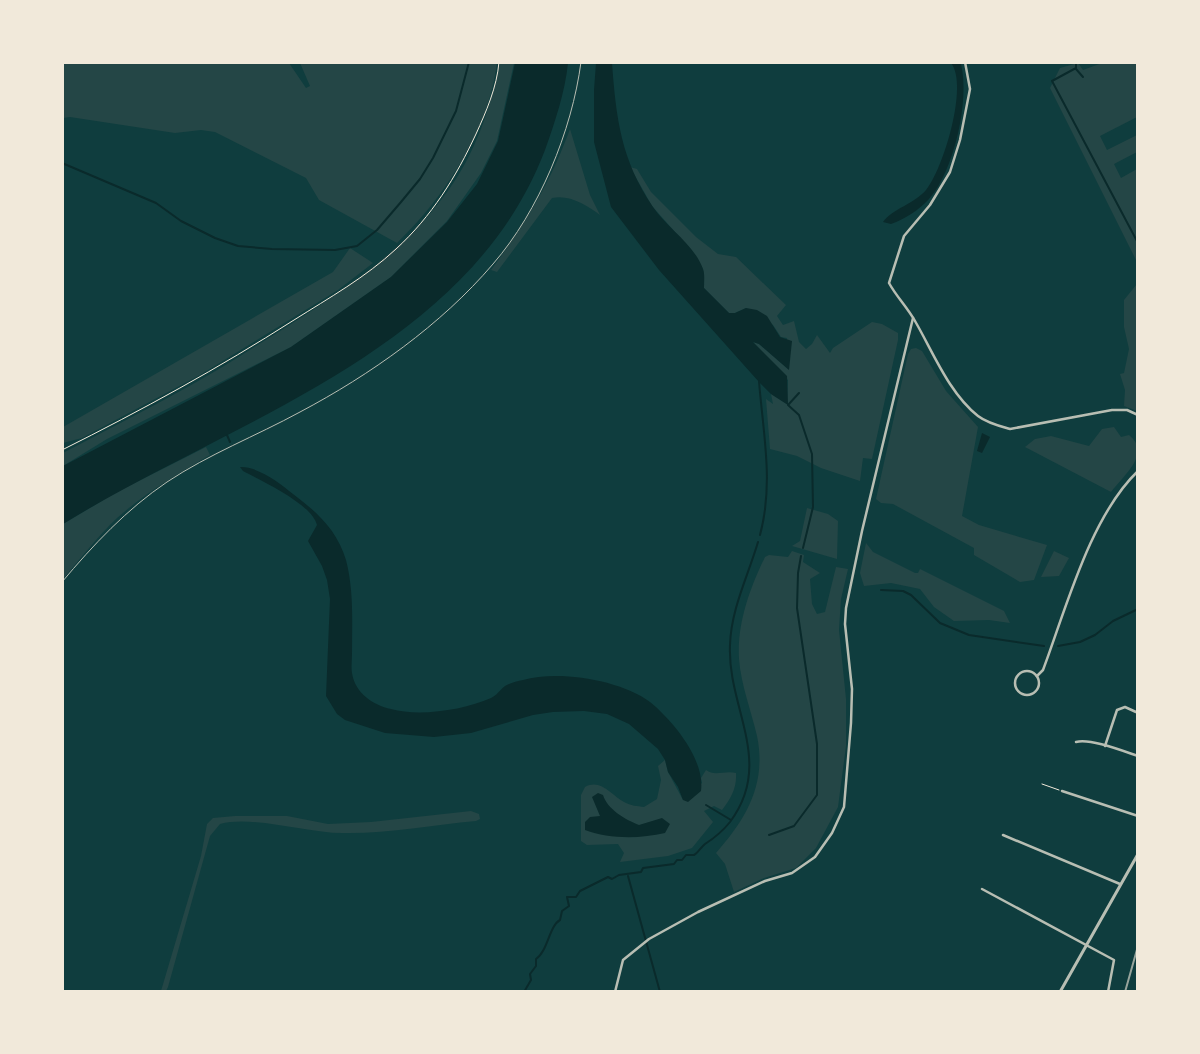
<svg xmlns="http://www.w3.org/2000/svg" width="1200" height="1054" font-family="'PT Sans Narrow',sans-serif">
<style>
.green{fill:#244646}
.water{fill:#0a2a2b}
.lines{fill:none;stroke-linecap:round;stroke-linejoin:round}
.stream{stroke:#0a2a2b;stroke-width:2}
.path{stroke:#f1e9da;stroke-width:1}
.service{stroke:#b8beb3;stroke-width:1}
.minor{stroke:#b8beb3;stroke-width:2.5}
.tertiary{stroke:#b8beb3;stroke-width:3}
.rail{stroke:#97a49c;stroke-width:2}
</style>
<rect width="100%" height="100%" fill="#0f3d3e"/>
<g class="green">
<path d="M63 62 289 63 306 88 310 86 300 63H497C489 129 445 197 397 243L319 200 306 178 215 132 201 130 175 133 70 117 63 118Z"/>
<path d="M500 63H514L497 141 481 173 447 221 391 277 291 347 107 439 63 466V453C106 430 150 408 193 384 222 368 249 350 277 333 343 291 410 248 454 182 478 146 491 104 500 63Z"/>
<path d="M1078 63 1083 70 1102 63H1137V117L1100 136 1107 150 1137 135V152L1114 164 1121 178 1137 169V262L1050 88 1060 68Z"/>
<path d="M570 129 590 195 600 215C587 205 569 194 552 198L497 272 491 270C526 222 549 186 570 129Z"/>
<path d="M630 167 637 169 651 192 696 237 718 254 736 257 786 305 777 316 783 325 794 321 799 342 806 349 812 344 817 335 830 353 833 348 872 322 882 324 898 333V340L872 459 863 458 860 481 821 468 797 456 770 449 766 399 773 404 771 394 787 404 788 380 753 342 759 344 788 369 787 338 781 337 773 325 746 308 735 313H729L704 288 703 269 690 249 652 206Z"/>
<path d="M350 248 373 263 338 290 200 375 82 438 63 443V427L333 272Z"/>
<path d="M1137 284V411L1124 406 1125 390 1120 374 1124 373 1129 349 1124 327V300Z"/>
<path d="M916 348 922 351 946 391 978 427 962 516 979 525 1047 545 1034 580 1020 582 974 555V548L893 504 881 503 876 499 908 354 911 349Z"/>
<path d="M1114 427 1121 437 1129 435C1152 453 1124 475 1111 492L1025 447 1035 439 1051 436 1089 446 1102 429Z"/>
<path d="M206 447 210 455C178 474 145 493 117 518 97 537 80 559 63 579V524L117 492Z"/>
<path d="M807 508 828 514 838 521 837 559 792 546 800 541Z"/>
<path d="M866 543 873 552 915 573H918L920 569 1004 611 1010 623 989 620 954 621 934 607 920 589 891 583 864 586 860 573Z"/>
<path d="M792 551 804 555 803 562 820 573 810 579 812 604 817 614 825 612 836 567 848 569 841 599 839 630 846 699V746L838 807 816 848 796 868 764 878 734 892 725 864 716 853C746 819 767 784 757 736 751 710 741 685 739 659 737 623 750 588 765 557L769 555 788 557Z"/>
<path d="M1054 551 1069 558 1059 576 1041 577Z"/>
<path d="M665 760 668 772 683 800 702 783 701 778 706 770C715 777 725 770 736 773 737 788 731 798 722 810L714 806 704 811 713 822 692 848 668 856 620 862 624 853 618 844 587 845 581 841V795L585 787C601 778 612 796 624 802 631 806 637 806 644 807L657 799 661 780 658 766Z"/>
<path d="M471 811 479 814 480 819 476 821C432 825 386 834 342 833 307 833 252 815 220 824L210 836 168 987 166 991H161L201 856 207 824 213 818 235 816H287L328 824 371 822Z"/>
</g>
<g class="water">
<path d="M515 63H568C565 92 555 122 545 150 468 352 231 420 63 524V466L291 347 391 277 447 222 477 184 498 141Z"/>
<path d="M596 63H612C616 118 621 160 653 207 667 228 694 244 703 269 705 274 704 282 704 288L729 313H735L746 308 757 310 767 316 780 337 792 341 789 370 759 344 753 342 787 376 788 405 771 394 759 382 659 270 611 207 594 142V90Z"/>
<path d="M951 63 961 64C970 100 954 171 929 199 919 210 905 219 891 224L883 222C893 208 913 205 926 190 943 170 969 85 951 63Z"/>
<path d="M982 433 990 437 982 453 977 451Z"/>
<path d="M240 467C257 466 280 483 293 494 317 512 337 530 346 560 354 591 352 623 352 654 352 660 351 667 352 673 355 693 373 705 391 709 419 717 464 710 491 698 496 696 500 690 505 686 510 683 517 681 523 680 559 670 620 680 650 702 659 709 667 718 674 726 688 743 704 768 701 791L688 802 683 800 678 787 668 772 665 760 658 749 629 724 607 714 584 711 553 712 533 715 471 733 434 737 385 733 345 720 337 714 326 696 330 599 327 580 322 566 308 541 317 525C312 504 262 481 243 471Z"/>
<path d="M598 793 603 795C607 809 626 820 639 825L662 818 670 824 665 833C639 839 609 839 585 830V822L590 817 600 816 592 797Z"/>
</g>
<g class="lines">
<g class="stream">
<path d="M1076 62V68L1052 81 1138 243"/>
<path d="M1076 69 1083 77"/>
<path d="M62 163 156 203 181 221 215 238 238 246 272 249 335 250 357 246 377 230 401 202 420 179 433 158 456 111 469 62"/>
<path d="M759 381C763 433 774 483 760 535"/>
<path d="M799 393 788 405 799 415 812 454 813 507 803 548"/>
<path d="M227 435 230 442"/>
<path d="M881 590 903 591 911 595 940 623 969 635 1044 646"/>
<path d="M1058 646 1080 642 1095 635 1113 621 1138 609"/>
<path d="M706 805 731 820"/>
<path d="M769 835 794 826 817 795V744L797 608 798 573 801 556"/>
<path d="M628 876 660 992"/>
<path d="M524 992 531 980 530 974 536 966V959C548 951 549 926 560 920L562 911 569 906 567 897H576L580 891 608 877 612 879 619 875 641 872 643 868 674 864 677 860H682L686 855C689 855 691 855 694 855 698 853 701 847 705 844 716 837 722 832 730 822 775 762 727 708 730 645 731 609 748 576 758 542"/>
</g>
<g class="path">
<path d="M62 450C142 410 219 368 294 320 329 298 366 277 396 249 432 216 456 177 476 134 486 112 497 87 499 62"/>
<path d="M1042 784 1059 790"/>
</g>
<path class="service" d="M62 582C93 545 127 509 167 482 209 454 256 436 300 412 370 375 441 325 493 264 539 211 572 131 581 62"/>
<g class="minor">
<path d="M965 62 970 89 960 140 950 172 930 205 904 236 889 283C896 296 907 307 915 321 933 352 949 393 978 416 987 423 999 426 1010 429L1112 410H1127L1138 415"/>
<circle cx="1027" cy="683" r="12"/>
<path d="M1037 676 1043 670C1066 609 1090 517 1138 471"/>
<path d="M1076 742C1090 738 1123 751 1138 756"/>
<path d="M1105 746 1117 710 1125 707 1136 712"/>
<path d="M1062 791 1138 816"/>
<path d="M1003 835 1120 884"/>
<path d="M982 889 1114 960 1108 992"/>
<path d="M615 992 623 960 649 939 698 912 765 881 792 873 815 857 832 833 844 807 851 723 852 689 845 624 846 608 862 531 913 318"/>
</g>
<path class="tertiary" d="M1060 992 1138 854"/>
<path class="rail" d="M1125 992 1138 946"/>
</g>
<rect width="1200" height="1054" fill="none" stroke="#f1e9da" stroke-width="128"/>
</svg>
